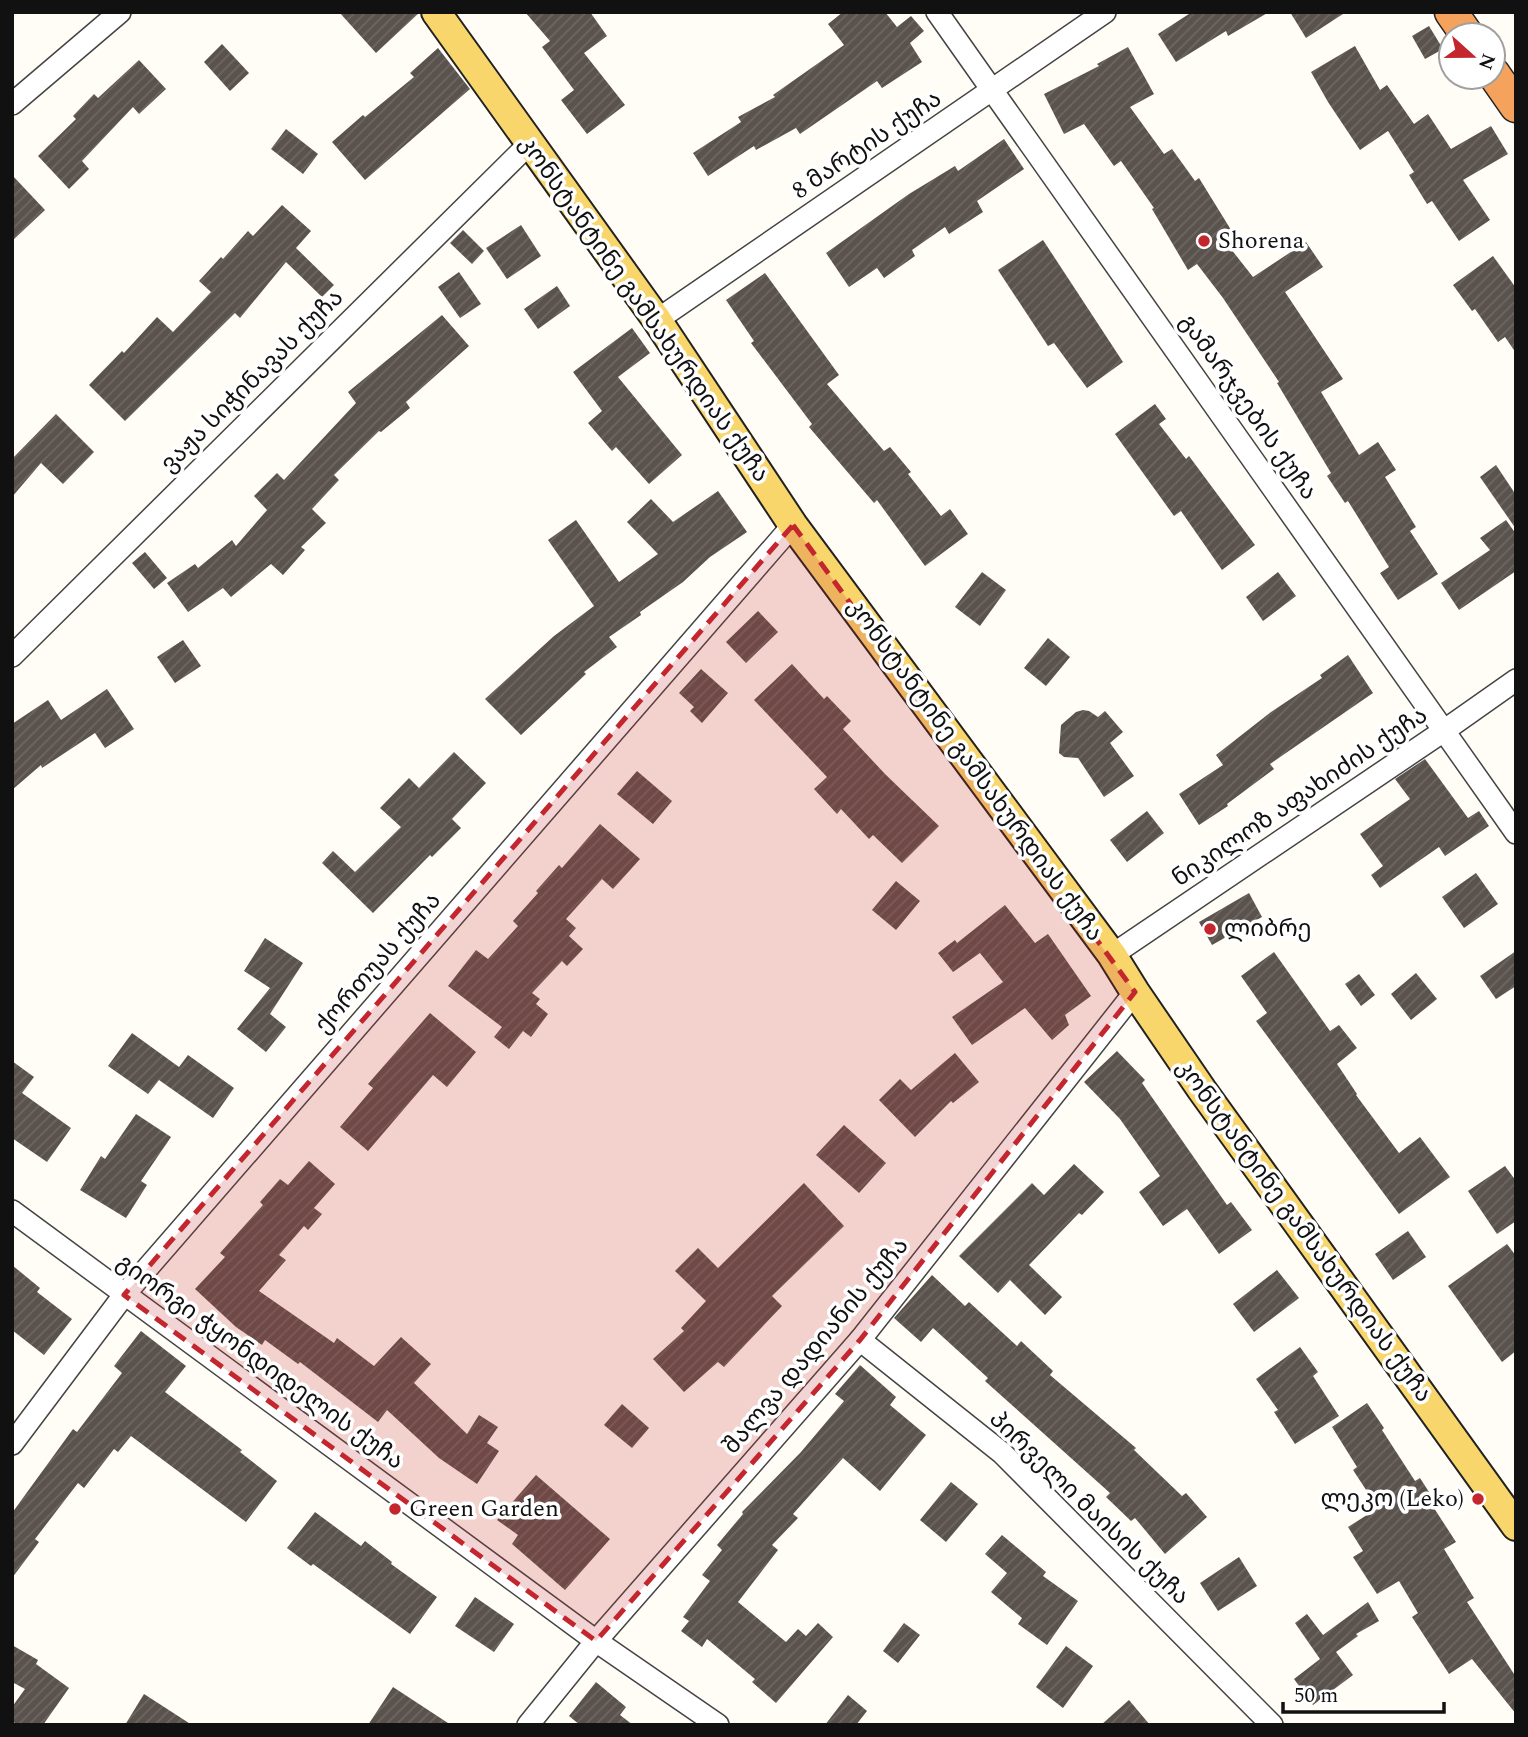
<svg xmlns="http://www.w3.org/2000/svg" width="1528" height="1737" font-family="Spectral,'Noto Sans Georgian',serif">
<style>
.building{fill:url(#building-hatch)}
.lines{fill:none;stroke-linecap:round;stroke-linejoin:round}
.minor-casing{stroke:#444;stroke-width:24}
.major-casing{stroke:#222;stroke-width:32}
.highway-casing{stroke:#222;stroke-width:35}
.minor{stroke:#fff;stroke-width:21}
.major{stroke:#f9d66b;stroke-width:28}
.highway{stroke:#f5a25d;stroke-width:32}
.marked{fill:#c4262e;fill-opacity:0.2;stroke:#c4262e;stroke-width:5;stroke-dasharray:14 9;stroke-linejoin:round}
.poi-dot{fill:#c4262e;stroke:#fff;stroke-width:2.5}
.labels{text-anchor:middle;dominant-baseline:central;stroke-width:7;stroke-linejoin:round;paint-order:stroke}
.street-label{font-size:24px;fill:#111;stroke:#fff}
.poi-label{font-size:24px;fill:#111;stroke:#fff;text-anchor:start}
</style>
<defs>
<pattern id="building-hatch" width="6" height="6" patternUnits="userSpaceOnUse" patternTransform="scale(1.75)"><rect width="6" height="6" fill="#5a524d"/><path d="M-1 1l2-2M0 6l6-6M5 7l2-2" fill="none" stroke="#6d6662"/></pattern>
</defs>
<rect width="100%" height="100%" fill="#fffdf5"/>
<g class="building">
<path d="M339 12H420L376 53Z"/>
<path d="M525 12H590L607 36 584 53 625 105 587 134 561 100 574 90 542 47 550 41Z"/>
<path d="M843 12H885L897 27 911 16 924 31 910 43 922 62 882 88 877 81 800 134 796 128 756 150 754 146 708 176 693 153 741 122 738 117 775 97 773 95 844 45 828 24Z"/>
<path d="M1192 12H1269L1228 36 1226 31 1176 62 1158 34Z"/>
<path d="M1290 12H1346L1306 38Z"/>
<path d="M1429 26 1443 49 1425 59 1412 36Z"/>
<path d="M222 44 249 73 230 91 204 62Z"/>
<path d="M1355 46 1380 90 1387 85 1414 124 1428 114 1451 149 1491 126 1508 154 1463 180 1490 220 1459 241 1432 201 1427 204 1409 175 1414 172 1388 131 1360 150 1328 102 1311 72Z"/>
<path d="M1128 47 1154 94 1130 107 1164 154 1172 149 1195 181 1199 178 1236 238 1227 244 1253 277 1306 242 1323 267 1285 292 1343 379 1321 392 1359 455 1378 442 1396 470 1385 477 1416 527 1410 531 1438 574 1398 600 1380 573 1389 567 1348 501 1345 503 1327 476 1331 473 1277 383 1279 382 1223 298 1197 264 1188 270 1152 209 1154 208 1121 161 1114 166 1084 124 1064 134 1044 94 1099 66 1097 64Z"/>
<path d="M438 48 470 89 365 180 332 142 363 115 365 117 414 77 410 73Z"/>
<path d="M139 60 166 89 139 114 133 107 82 161 89 169 69 189 38 156 76 119 73 116 94 94 98 98Z"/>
<path d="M286 129 318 154 303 174 271 149Z"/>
<path d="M1004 139 1024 169 977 201 983 212 949 234 945 227 912 250 915 256 884 278 877 268 849 287 826 253 909 194 955 166 958 171Z"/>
<path d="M12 175 45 210 12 241Z"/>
<path d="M282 205 311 231 296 248 334 285 322 297 286 262 240 318 235 313 125 421 89 385 122 351 124 353 157 317 173 332 211 292 199 281 221 257 223 259 248 231 253 236Z"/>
<path d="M521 225 541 256 507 279 486 248Z"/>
<path d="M463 230 484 251 472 264 450 243Z"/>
<path d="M1043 240 1123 362 1087 388 1054 343 1048 346 998 270Z"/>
<path d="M1493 256 1516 288V353L1505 337 1498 342 1475 309 1472 311 1453 285Z"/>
<path d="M459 272 481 304 460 318 438 287Z"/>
<path d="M765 273 839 375 827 384 884 451 890 447 911 472 908 474 941 516 950 509 968 534 925 566 877 500 874 503 809 427 812 424 751 343 754 341 726 300Z"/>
<path d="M557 286 570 306 538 329 524 309Z"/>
<path d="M442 315 469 346 406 402 410 408 381 432 379 431 334 475 339 480 312 509 326 523 301 547 305 550 283 575 271 564 231 597 223 588 188 612 167 583 195 564 198 568 232 540 236 546 267 510 254 496 277 473 284 480 356 403 348 392Z"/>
<path d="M632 328 650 353 618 377 682 455 649 484 616 447 612 451 588 423 602 411 573 372Z"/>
<path d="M1155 404 1166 419 1159 424 1186 459 1189 456 1255 545 1222 570 1181 511 1174 516 1115 434Z"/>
<path d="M56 414 94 452 63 484 41 463 12 497V459Z"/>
<path d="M1496 465 1516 495V529L1480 477Z"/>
<path d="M718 491 747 532 710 557 683 582 640 612 641 615 609 637 617 647 584 672 586 674 521 735 485 699 554 636 594 606 548 540 576 520 619 582 658 554 627 522 651 499 673 522Z"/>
<path d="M1506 520 1516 534V571L1459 610 1441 583 1490 550 1480 538Z"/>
<path d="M145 552 167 578 154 589 132 563Z"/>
<path d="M982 572 1006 590 980 626 955 607Z"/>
<path d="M1278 572 1296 596 1263 621 1246 597Z"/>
<path d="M758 611 778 632 746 663 726 642Z"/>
<path d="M1048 638 1070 657 1046 686 1024 668Z"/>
<path d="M183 640 201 666 175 683 157 657Z"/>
<path d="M1348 655 1373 693 1270 764 1274 769 1227 804 1228 806 1199 825 1179 794 1223 765 1216 755 1271 712 1322 678 1320 675Z"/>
<path d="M792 664 824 699 827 696 851 721 843 729 885 774 939 826 902 863 873 835 869 839 841 809 837 814 814 789 827 777 754 700Z"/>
<path d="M701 669 728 693 702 723 690 711 694 707 679 693Z"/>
<path d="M107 689 134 729 105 748 95 733 42 768 41 765 12 790V724L48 700 61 720Z"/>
<path d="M1083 710 1089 711 1098 717 1105 711 1123 732 1110 743 1134 776 1104 797 1078 758 1064 757 1059 753 1061 725 1076 712Z"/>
<path d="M454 752 486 783 452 819 461 828 432 857 430 855 373 913 322 863 333 851 355 872 401 827 380 808 409 778 419 788Z"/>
<path d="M1425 759 1468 818 1479 811 1489 826 1445 856 1439 847 1380 888 1371 875 1383 866 1360 834 1410 799 1395 779Z"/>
<path d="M637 771 672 801 653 824 617 794Z"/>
<path d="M1147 811 1164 833 1127 862 1110 840Z"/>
<path d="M600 824 640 859 613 889 602 879 566 919 576 928 569 936 583 949 567 966 562 961 532 993 540 999 536 1004 548 1014 531 1037 523 1031 509 1049 494 1037 502 1027 448 986 476 950 488 959 518 926 513 921 538 893 536 891 559 865 562 868Z"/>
<path d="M1476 873 1498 904 1464 928 1442 897Z"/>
<path d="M896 881 920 901 896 930 872 910Z"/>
<path d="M1249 893 1262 917 1212 945 1199 922Z"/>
<path d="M1005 905 1035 943 1048 934 1091 996 1065 1015 1069 1025 1052 1040 1025 1008 972 1045 952 1017 1003 982 980 953 953 972 938 953 955 940 957 943Z"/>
<path d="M265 938 303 963 270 1014 286 1027 266 1052 237 1029 270 988 244 971Z"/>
<path d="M1516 951V986L1496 999 1480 976Z"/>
<path d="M1274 952 1330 1031 1339 1025 1357 1048 1337 1064 1357 1094 1356 1095 1399 1153 1420 1137 1450 1177 1399 1214 1256 1021 1267 1013 1241 976Z"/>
<path d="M1416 973 1437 999 1411 1020 1391 994Z"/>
<path d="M1359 974 1375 995 1361 1006 1345 984Z"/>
<path d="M430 1013 476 1052 447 1087 433 1075 368 1151 340 1127 373 1088 368 1084Z"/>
<path d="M132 1033 179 1067 188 1055 234 1088 213 1118 159 1080 148 1094 108 1066Z"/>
<path d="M1117 1051 1145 1080 1142 1083 1227 1205 1231 1202 1252 1230 1219 1254 1187 1209 1163 1226 1139 1192 1160 1176 1120 1119 1084 1082Z"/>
<path d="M955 1053 979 1082 953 1103 951 1101 915 1137 879 1100 900 1079 911 1090Z"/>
<path d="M12 1061 34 1077 22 1093 71 1128 47 1162 12 1138Z"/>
<path d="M136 1114 171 1137 141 1181 147 1185 126 1218 80 1190 101 1156 105 1159Z"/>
<path d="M844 1125 886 1163 859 1193 816 1155Z"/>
<path d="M309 1161 335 1184 314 1208 322 1214 308 1230 304 1226 279 1255 286 1260 259 1291 334 1343 337 1338 374 1366 401 1337 431 1364 414 1383 467 1434 479 1415 498 1427 487 1443 499 1451 477 1484 439 1458 387 1410 378 1422 300 1362 298 1364 265 1340 262 1345 236 1327 195 1289 225 1257 220 1253 263 1205 260 1202 280 1179 288 1185Z"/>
<path d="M1074 1164 1104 1192 1082 1215 1079 1213 1029 1265 1062 1297 1045 1315 1010 1280 998 1293 959 1256 1032 1183 1044 1195Z"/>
<path d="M1505 1166 1516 1181V1221L1497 1234 1468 1191Z"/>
<path d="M804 1183 844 1226 772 1296 782 1306 724 1367 718 1362 684 1392 653 1359 684 1331 681 1328 706 1301 675 1271 698 1248 718 1268Z"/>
<path d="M1408 1231 1426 1257 1393 1280 1375 1254Z"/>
<path d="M1507 1244 1516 1256V1351L1502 1362 1448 1286Z"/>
<path d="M12 1265 40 1288 37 1292 72 1319 44 1355 12 1330Z"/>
<path d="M1277 1270 1299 1298 1254 1332 1233 1304Z"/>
<path d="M932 1275 965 1306 969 1302 1017 1346 1021 1341 1053 1371 1050 1375 1136 1448 1134 1450 1182 1496 1186 1493 1207 1517 1165 1554 1135 1518 1131 1521 1106 1497 1110 1493 985 1381 988 1378 933 1328 921 1342 894 1318Z"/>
<path d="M141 1331 186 1366 165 1392 242 1450 240 1452 277 1481 246 1522 131 1436 118 1452 114 1449 84 1488 78 1483 35 1539 39 1542 12 1578V1513L73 1429 77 1432 122 1373 114 1366Z"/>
<path d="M1300 1347 1318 1372 1313 1376 1339 1416 1295 1444 1274 1412 1278 1410 1256 1379Z"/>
<path d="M860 1365 896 1397 890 1405 926 1435 880 1491 843 1458 793 1514 798 1518 772 1545 778 1550 738 1602 786 1642 798 1629 806 1636 818 1623 833 1637 776 1703 752 1682 755 1679 707 1639 702 1647 681 1631 689 1621 683 1617 710 1581 702 1575 722 1550 717 1545 743 1514 742 1512 801 1452 844 1401 835 1394Z"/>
<path d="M1367 1403 1384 1428 1382 1430 1415 1481 1420 1478 1436 1503 1432 1505 1456 1542 1444 1549 1474 1598 1467 1602 1516 1677V1714L1472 1659 1449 1674 1412 1617 1418 1613 1399 1581 1377 1594 1353 1557 1363 1551 1348 1527 1378 1508 1353 1470 1357 1467 1332 1427Z"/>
<path d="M622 1404 649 1428 632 1448 604 1425Z"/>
<path d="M536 1475 610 1539 565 1590 512 1544 518 1535 497 1520Z"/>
<path d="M951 1482 978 1504 946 1542 920 1520Z"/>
<path d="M315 1512 361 1546 365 1541 392 1562 391 1564 437 1597 410 1634 313 1564 311 1566 287 1548Z"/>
<path d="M1002 1535 1046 1572 1043 1576 1078 1601 1047 1645 1018 1624 1022 1618 991 1592 1007 1573 985 1554Z"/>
<path d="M1239 1557 1257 1586 1218 1611 1200 1583Z"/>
<path d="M475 1597 514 1624 494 1652 455 1626Z"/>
<path d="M1368 1602 1379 1621 1356 1634 1358 1636 1336 1652 1353 1675 1313 1705 1294 1679 1320 1659 1295 1623 1307 1614 1323 1635Z"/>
<path d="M904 1623 920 1635 898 1663 883 1651Z"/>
<path d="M12 1645 38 1660 36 1664 69 1688 43 1725H18L12 1721V1707L25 1689 12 1682Z"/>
<path d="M1066 1646 1093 1666 1063 1708 1036 1687Z"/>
<path d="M596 1682 626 1707 620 1715 633 1725H580L569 1716Z"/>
<path d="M393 1687 451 1725H368Z"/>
<path d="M144 1694 192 1725H125Z"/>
<path d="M848 1695 867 1711 856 1725H825Z"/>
<path d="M1129 1700 1150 1725H1101Z"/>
</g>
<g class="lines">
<defs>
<g id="minor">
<path d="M937 12 1516 833"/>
<path d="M12 104 120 12"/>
<path d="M657 320 1105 12"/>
<path d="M12 656 529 144"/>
<path d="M1112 955 1445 730 1516 680"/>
<path d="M12 1211 596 1641 718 1725"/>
<path d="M860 1340 1002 1453 1272 1725"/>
<path d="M12 1444 124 1295 793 525"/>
<path d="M528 1725 596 1641 860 1340 1135 992"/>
</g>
<path id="major" d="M436 12 657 320 793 525 1112 955 1135 992 1202 1090 1516 1526"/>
<g id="highway">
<path d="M1451 12 1467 35"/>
<path d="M1493 73 1516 106"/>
</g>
</defs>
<use href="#minor" class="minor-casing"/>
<use href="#major" class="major-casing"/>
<use href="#highway" class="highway-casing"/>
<use href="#minor" class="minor"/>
<use href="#major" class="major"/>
<use href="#highway" class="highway"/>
</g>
<path class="marked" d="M793 525 1135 992 860 1340 596 1641 124 1295Z"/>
<g class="poi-dot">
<circle cx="1204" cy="241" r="7"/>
<circle cx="1210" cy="929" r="7"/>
<circle cx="1478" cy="1499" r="7"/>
<circle cx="395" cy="1509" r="7"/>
</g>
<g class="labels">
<g class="street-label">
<text transform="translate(867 145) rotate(-34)">8 მარტის ქუჩა</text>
<text transform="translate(644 309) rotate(55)">კონსტანტინე გამსახურდიას ქუჩა</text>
<text transform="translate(252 381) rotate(-45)">ვაჟა სიჭინავას ქუჩა</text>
<text transform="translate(1248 407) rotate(55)">გამარჯვების ქუჩა</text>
<text transform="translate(975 770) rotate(54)">კონსტანტინე გამსახურდიას ქუჩა</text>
<text transform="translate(1300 797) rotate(-34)">ნიკილოზ აფახიძის ქუჩა</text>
<text transform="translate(378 963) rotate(-49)">ქორთუას ქუჩა</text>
<text transform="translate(1304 1231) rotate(54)">კონსტანტინე გამსახურდიას ქუჩა</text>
<text transform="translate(816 1346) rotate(-50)">შალვა დადიანის ქუჩა</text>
<text transform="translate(260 1362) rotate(36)">გიორგი ჭყონდიდელის ქუჩა</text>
<text transform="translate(1089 1508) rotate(44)">პირველი მაისის ქუჩა</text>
</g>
<g class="poi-label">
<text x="1218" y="241">Shorena</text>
<text x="1224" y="929">ლიბრე</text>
<text x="1464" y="1499" text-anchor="end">ლეკო (Leko)</text>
<text x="409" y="1509">Green Garden</text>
</g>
</g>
<rect width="1528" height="1737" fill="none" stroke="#111111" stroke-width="28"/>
<g transform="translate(1472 56) rotate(111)"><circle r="33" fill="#ffffff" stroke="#a0a0a0" stroke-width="2"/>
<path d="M0-5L12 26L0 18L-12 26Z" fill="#c4262e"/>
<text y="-10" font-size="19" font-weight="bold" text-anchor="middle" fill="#111111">N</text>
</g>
<path d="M1283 1702v10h161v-10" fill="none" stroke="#111111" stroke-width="3.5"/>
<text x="1294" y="1702" font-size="21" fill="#111111" stroke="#ffffff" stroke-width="5" paint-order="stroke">50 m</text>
</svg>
